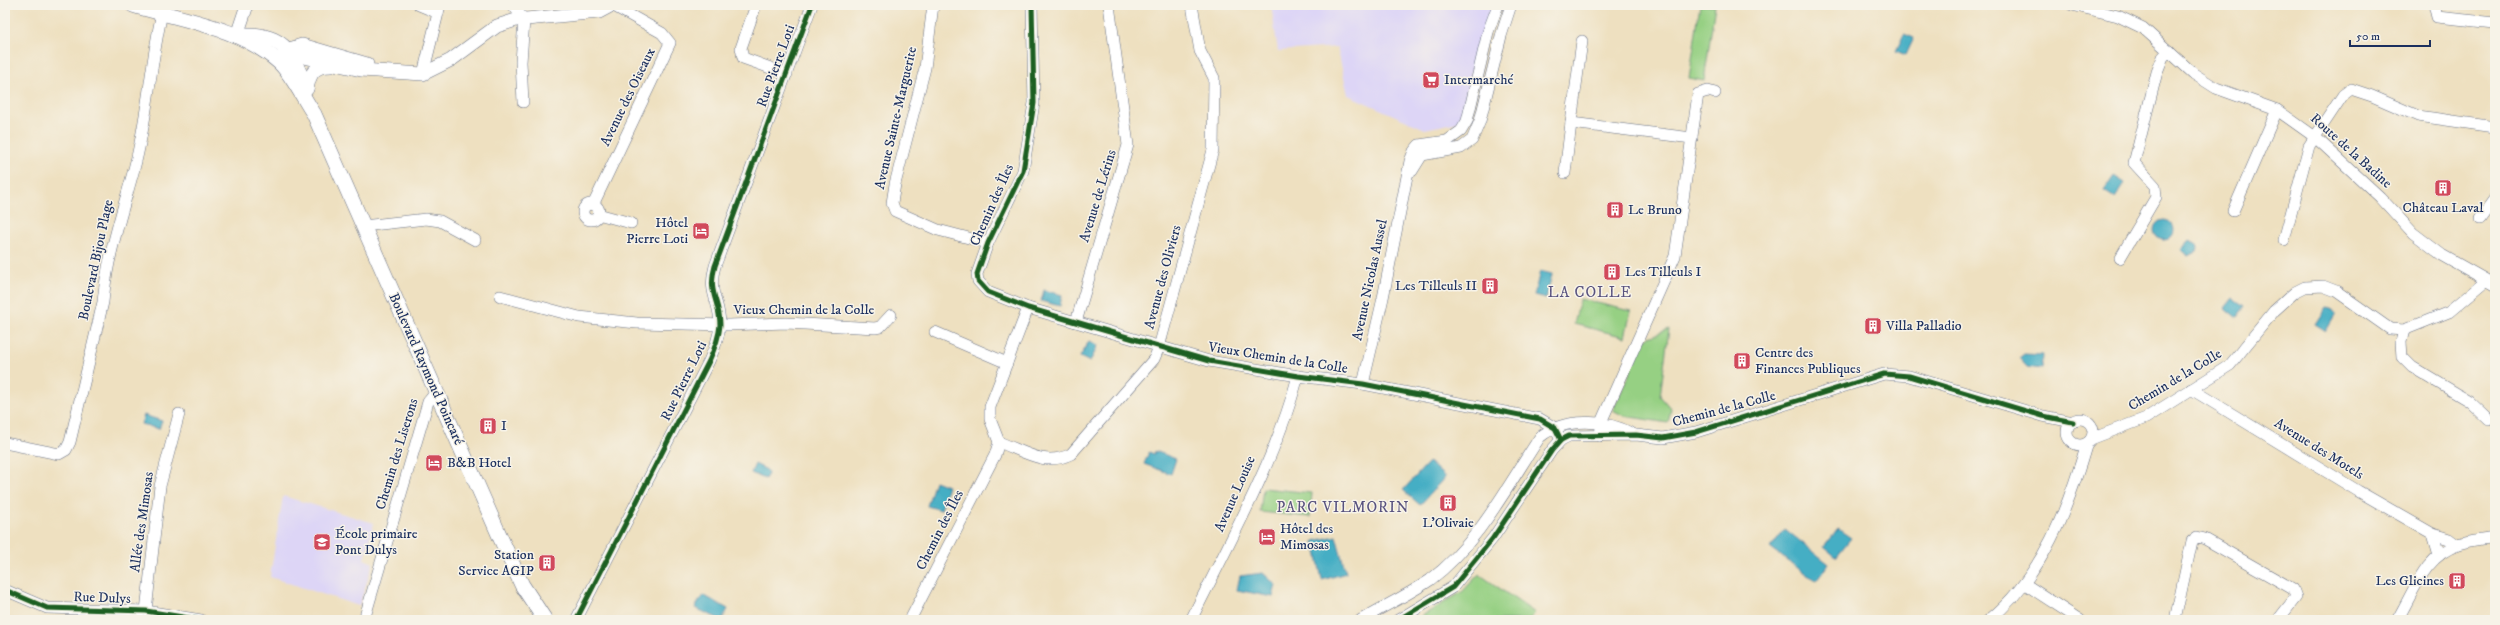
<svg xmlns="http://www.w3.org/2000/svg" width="2500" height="625" font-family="'IM FELL DW Pica',serif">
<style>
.built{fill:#ddd5f6}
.green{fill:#96d083;stroke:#588070}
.water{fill:#45aec4;stroke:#306e91}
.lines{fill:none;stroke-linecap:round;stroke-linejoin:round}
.minor-casing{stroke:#656d80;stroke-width:12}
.tertiary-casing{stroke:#656d80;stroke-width:14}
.secondary-casing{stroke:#656d80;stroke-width:16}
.minor{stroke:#fff;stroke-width:11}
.tertiary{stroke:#fff;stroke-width:13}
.secondary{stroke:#fff;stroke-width:15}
.cycleway-casing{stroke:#f7f3e8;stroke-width:8}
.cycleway{stroke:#1b5e20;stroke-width:5}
.labels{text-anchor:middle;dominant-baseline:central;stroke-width:3;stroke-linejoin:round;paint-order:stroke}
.street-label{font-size:14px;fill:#1b2f5e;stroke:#f7f3e8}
.poi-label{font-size:14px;fill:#1b2f5e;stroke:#f7f3e8;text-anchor:start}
.neighbourhood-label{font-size:15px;letter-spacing:1px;fill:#58527f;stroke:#f7f3e8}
</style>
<rect width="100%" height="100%" fill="#f7f3e8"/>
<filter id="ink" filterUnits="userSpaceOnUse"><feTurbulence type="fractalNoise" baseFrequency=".025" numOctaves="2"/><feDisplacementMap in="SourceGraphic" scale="8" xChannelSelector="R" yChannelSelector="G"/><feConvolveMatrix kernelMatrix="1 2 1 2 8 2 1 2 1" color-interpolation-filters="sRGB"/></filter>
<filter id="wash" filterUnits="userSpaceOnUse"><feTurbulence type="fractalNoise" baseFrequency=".012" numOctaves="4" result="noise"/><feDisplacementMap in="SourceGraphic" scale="16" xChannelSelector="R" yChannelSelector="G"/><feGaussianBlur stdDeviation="0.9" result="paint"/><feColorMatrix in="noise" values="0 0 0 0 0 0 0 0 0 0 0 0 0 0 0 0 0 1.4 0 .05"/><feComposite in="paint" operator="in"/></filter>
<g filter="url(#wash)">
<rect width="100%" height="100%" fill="#eee0c0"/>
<g class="built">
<path d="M1271 5H1494L1477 50 1459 122 1425 129 1348 95 1337 47 1278 51Z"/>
<path d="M283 496 374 523 364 559 373 563 359 606 270 577Z"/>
</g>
<g class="green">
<path d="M1700 5H1715L1704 81 1689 78Z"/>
<path d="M1580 299 1631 311 1625 337 1574 324Z"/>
<path d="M1669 329 1660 396 1671 409 1668 423 1624 416 1613 410 1645 339Z"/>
<path d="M1263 488 1312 493 1310 517 1260 512Z"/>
<path d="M1479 574 1535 613 1529 620H1415L1462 592Z"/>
</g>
<g class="water">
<path d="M1904 34 1914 38 1906 55 1896 51Z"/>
<path d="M2114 176 2125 183 2115 198 2104 191Z"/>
<circle cx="2164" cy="230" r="10"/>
<path d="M2190 240 2199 245 2197 251 2188 256 2181 250Z"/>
<path d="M1540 271 1552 274 1546 299 1534 296Z"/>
<path d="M1044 290 1062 295 1060 306 1041 301Z"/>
<path d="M2233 298 2245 307 2237 318 2225 308Z"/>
<path d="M2326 307 2331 308 2336 314 2326 331 2315 324Z"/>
<path d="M1089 341 1098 345 1090 362 1080 357Z"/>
<path d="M2024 354 2043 355 2042 369 2027 367 2019 358Z"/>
<path d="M144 415 162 421 159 429 141 424Z"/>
<path d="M1155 451 1176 459 1171 474 1144 464 1149 452 1154 454Z"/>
<path d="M1429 462 1445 477 1420 505 1403 490Z"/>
<path d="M755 464 767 470 768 474 765 479 751 473Z"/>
<path d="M935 481 948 486 941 510 927 506Z"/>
<path d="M1785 529 1829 564 1816 581 1770 548Z"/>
<path d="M1838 529 1851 538 1836 557 1824 547Z"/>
<path d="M1336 536 1346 573 1322 580 1314 541Z"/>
<path d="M1263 573 1276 585 1273 597 1237 590 1240 576Z"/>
<path d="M703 595 728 609 722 620 695 608Z"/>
</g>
</g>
<g filter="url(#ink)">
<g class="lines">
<defs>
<g id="minor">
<path d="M419 5 438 13"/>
<path d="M513 5 524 20 521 62 523 102"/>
<path d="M756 5 741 48 743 58 787 74"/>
<path d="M933 5 925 68 895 184 892 203 895 211 938 230 988 243"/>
<path d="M1032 5 1034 103 1023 171 988 243 977 274 978 281 988 292 1028 308 1209 361 1298 376 1363 384 1540 419 1555 428 1561 440"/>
<path d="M2072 5 2118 16 2143 28 2194 74 2216 88 2277 110 2315 137 2380 197 2413 233 2442 255 2495 285"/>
<path d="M2434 5 2437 17 2495 23"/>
<path d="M1582 41 1571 123 1692 138"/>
<path d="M423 74 440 5"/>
<path d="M1412 171 1422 155 1461 148 1472 140 1480 121 1501 36 1511 5"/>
<path d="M1565 173 1571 123"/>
<circle cx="591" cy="212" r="8"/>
<path d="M593 205 670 43 662 33 612 5"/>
<path d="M2233 211 2277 110"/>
<path d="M598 214 631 223"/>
<path d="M2480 219 2495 198"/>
<path d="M363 226 426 219 440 221 475 240"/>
<path d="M2284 240 2309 146 2343 95 2351 89 2372 96 2418 116 2495 127"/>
<path d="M2120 258 2156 197 2155 186 2134 163 2157 72 2163 57 2169 51"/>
<path d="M500 296 579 317 637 323 729 325 787 323 875 328 880 327 891 315"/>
<path d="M1076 322 1128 145 1109 5"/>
<path d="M2404 330 2401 342 2402 357 2412 367 2469 401 2489 420"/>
<path d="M935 332 1007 363"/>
<path d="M1363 384 1383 298 1410 161 1414 151 1419 145 1447 141 1461 131 1467 121 1488 32 1498 5"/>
<path d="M2191 389 2358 491 2433 534 2449 539 2457 545"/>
<circle cx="2080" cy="432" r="13"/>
<path d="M1600 436 1602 420 1675 256 1698 94 1708 91 1715 93"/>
<path d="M2091 439 2146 418 2230 365 2274 311 2295 292 2305 287 2323 286 2336 291 2390 329 2404 330 2449 312 2486 281"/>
<path d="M999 442C1025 452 1045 467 1071 454L1154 359 1159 347 1213 150 1214 78 1200 51 1192 5"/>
<path d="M5 443 59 454 66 450 70 442 103 302C107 257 122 213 134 169 148 118 150 65 162 13"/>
<path d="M2433 534 2439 555"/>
<path d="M2025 584 2080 620"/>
<path d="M5 590 47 608 146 611 201 620"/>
<path d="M146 611 160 486 179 414"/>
<path d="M364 620 428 402 436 392"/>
<path d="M576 620 709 361C714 350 719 337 720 325 720 300 707 294 715 266L812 5"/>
<path d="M910 620 995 455 999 442 990 419V407L1028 308"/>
<path d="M1191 620C1229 543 1276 459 1298 376"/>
<path d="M1361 620C1384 606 1408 595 1430 580 1478 544 1508 485 1540 437 1565 417 1605 419 1633 434"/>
<path d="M1398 620 1453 587 1493 538 1552 450 1561 440 1569 436 1636 435 1663 438 1696 432 1884 374 1909 376 2043 416 2073 422"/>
<path d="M1989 620C2043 576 2068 508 2087 443"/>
<path d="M2175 620 2192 541 2197 537 2205 539 2293 589 2296 597 2278 620"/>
<path d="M2397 620C2414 592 2424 556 2458 545 2470 541 2483 540 2495 538"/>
</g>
<g id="tertiary">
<path d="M237 35 247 5"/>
<path d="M289 49 304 57 361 70 423 74 451 60 497 26 516 20 599 12 612 5"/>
<path d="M284 51 302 45 367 64"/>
<path d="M307 89C310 73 314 66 331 66"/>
</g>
<g id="secondary">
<path d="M133 5C183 20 240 27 280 63 294 77 303 98 314 114L501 539 522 585 545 620"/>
<path d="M241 35C285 33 291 53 306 88"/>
</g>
</defs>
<use href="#minor" class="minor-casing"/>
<use href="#tertiary" class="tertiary-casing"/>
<use href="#secondary" class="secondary-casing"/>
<use href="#minor" class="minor"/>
<use href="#tertiary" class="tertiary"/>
<use href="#secondary" class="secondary"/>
<defs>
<g id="cycleway">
<path d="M1032 5 1034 103 1023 171 988 243 977 274 978 281 988 292 1028 308 1209 361 1298 376 1363 384 1540 419 1555 428 1561 440"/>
<path d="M5 590 47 608 146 611 201 620"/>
<path d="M576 620 709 361C714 350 719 337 720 325 720 300 707 294 715 266L812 5"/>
<path d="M1398 620 1453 587 1493 538 1552 450 1561 440 1569 436 1636 435 1663 438 1696 432 1884 374 1909 376 2043 416 2073 422"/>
</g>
</defs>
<use href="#cycleway" class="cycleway-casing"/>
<use href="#cycleway" class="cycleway"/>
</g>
</g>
<defs>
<symbol id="supermarket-square" viewBox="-11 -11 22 22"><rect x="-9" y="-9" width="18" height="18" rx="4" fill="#d1495b" stroke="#f7f3e8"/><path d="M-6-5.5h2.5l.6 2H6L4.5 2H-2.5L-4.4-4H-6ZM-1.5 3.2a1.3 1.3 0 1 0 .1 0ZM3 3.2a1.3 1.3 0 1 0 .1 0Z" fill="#fff"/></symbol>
<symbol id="building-square" viewBox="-11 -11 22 22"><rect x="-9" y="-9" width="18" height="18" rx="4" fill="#d1495b" stroke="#f7f3e8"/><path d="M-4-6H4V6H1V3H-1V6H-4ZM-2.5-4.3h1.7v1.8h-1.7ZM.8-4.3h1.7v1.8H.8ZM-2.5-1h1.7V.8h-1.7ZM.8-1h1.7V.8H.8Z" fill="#fff"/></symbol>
<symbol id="hotel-square" viewBox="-11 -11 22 22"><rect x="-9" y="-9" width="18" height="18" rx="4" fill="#d1495b" stroke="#f7f3e8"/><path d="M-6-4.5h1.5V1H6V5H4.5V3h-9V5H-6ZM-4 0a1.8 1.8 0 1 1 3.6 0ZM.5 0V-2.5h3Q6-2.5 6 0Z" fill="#fff"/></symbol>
<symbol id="school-square" viewBox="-11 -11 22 22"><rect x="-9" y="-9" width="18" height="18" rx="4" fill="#d1495b" stroke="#f7f3e8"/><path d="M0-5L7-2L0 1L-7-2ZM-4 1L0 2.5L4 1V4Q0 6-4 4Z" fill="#fff"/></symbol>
</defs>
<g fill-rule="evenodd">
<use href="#supermarket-square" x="1421" y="70" width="20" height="20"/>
<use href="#building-square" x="2433" y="178" width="20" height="20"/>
<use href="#building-square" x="1605" y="200" width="20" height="20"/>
<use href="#hotel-square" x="691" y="221" width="20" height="20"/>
<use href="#building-square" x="1602" y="262" width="20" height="20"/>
<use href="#building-square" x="1480" y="276" width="20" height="20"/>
<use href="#building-square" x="1863" y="316" width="20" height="20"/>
<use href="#building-square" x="1732" y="351" width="20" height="20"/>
<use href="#building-square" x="478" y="416" width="20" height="20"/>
<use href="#hotel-square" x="424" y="453" width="20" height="20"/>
<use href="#building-square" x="1438" y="493" width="20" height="20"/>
<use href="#hotel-square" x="1257" y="527" width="20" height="20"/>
<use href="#school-square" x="312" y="532" width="20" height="20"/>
<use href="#building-square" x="537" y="553" width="20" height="20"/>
<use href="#building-square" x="2447" y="571" width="20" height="20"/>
</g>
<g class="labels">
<g class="street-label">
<text transform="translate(776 66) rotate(-70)">Rue Pierre Loti</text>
<text transform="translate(628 97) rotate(-64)">Avenue des Oiseaux</text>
<text transform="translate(896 118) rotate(-77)">Avenue Sainte-Marguerite</text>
<text transform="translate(2351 151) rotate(42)">Route de la Badine</text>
<text transform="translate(1098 196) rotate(-73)">Avenue de Lérins</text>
<text transform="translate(992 205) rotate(-66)">Chemin des Îles</text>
<text transform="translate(96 260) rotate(-78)">Boulevard Bijou Plage</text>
<text transform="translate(1163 277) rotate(-75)">Avenue des Oliviers</text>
<text transform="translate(1370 280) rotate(-78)">Avenue Nicolas Aussel</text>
<text x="804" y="310">Vieux Chemin de la Colle</text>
<text transform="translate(1278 358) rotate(9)">Vieux Chemin de la Colle</text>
<text transform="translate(426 369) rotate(66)">Boulevard Raymond Poincaré</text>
<text transform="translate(2175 380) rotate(-31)">Chemin de la Colle</text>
<text transform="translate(684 381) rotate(-64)">Rue Pierre Loti</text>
<text transform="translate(1724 409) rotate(-15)">Chemin de la Colle</text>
<text transform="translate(2319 449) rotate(32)">Avenue des Motels</text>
<text transform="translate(397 454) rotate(-73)">Chemin des Liserons</text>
<text transform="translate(1235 494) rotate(-66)">Avenue Louise</text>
<text transform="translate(142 522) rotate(-82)">Allée des Mimosas</text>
<text transform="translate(940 530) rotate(-63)">Chemin des Îles</text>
<text transform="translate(102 598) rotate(2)">Rue Dulys</text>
</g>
<g class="poi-label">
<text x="1444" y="80">Intermarché</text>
<text x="2443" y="208" text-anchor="middle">Château Laval</text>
<text x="1628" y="210">Le Bruno</text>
<text x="688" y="223" text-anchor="end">Hôtel<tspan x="688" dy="16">Pierre Loti</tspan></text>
<text x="1625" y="272">Les Tilleuls I</text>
<text x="1477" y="286" text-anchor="end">Les Tilleuls II</text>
<text x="1886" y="326">Villa Palladio</text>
<text x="1755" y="353">Centre des<tspan x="1755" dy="16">Finances Publiques</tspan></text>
<text x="501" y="426">I</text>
<text x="447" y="463">B&amp;B Hotel</text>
<text x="1448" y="523" text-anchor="middle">L'Olivaie</text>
<text x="1280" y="529">Hôtel des<tspan x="1280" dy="16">Mimosas</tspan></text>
<text x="335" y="534">École primaire<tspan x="335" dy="16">Pont Dulys</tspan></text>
<text x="534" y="555" text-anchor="end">Station<tspan x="534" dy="16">Service AGIP</tspan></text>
<text x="2444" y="581" text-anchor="end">Les Glicines</text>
</g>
<g class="neighbourhood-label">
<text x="1590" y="292">LA COLLE</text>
<text x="1343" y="507">PARC VILMORIN</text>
</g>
</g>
<rect width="2500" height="625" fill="none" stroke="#f7f3e8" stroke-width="20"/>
<path d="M2350 40v6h80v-6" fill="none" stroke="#1b2f5e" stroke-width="2"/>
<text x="2356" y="40" font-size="12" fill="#1b2f5e" stroke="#f7f3e8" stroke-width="3" paint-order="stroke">50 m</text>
</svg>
